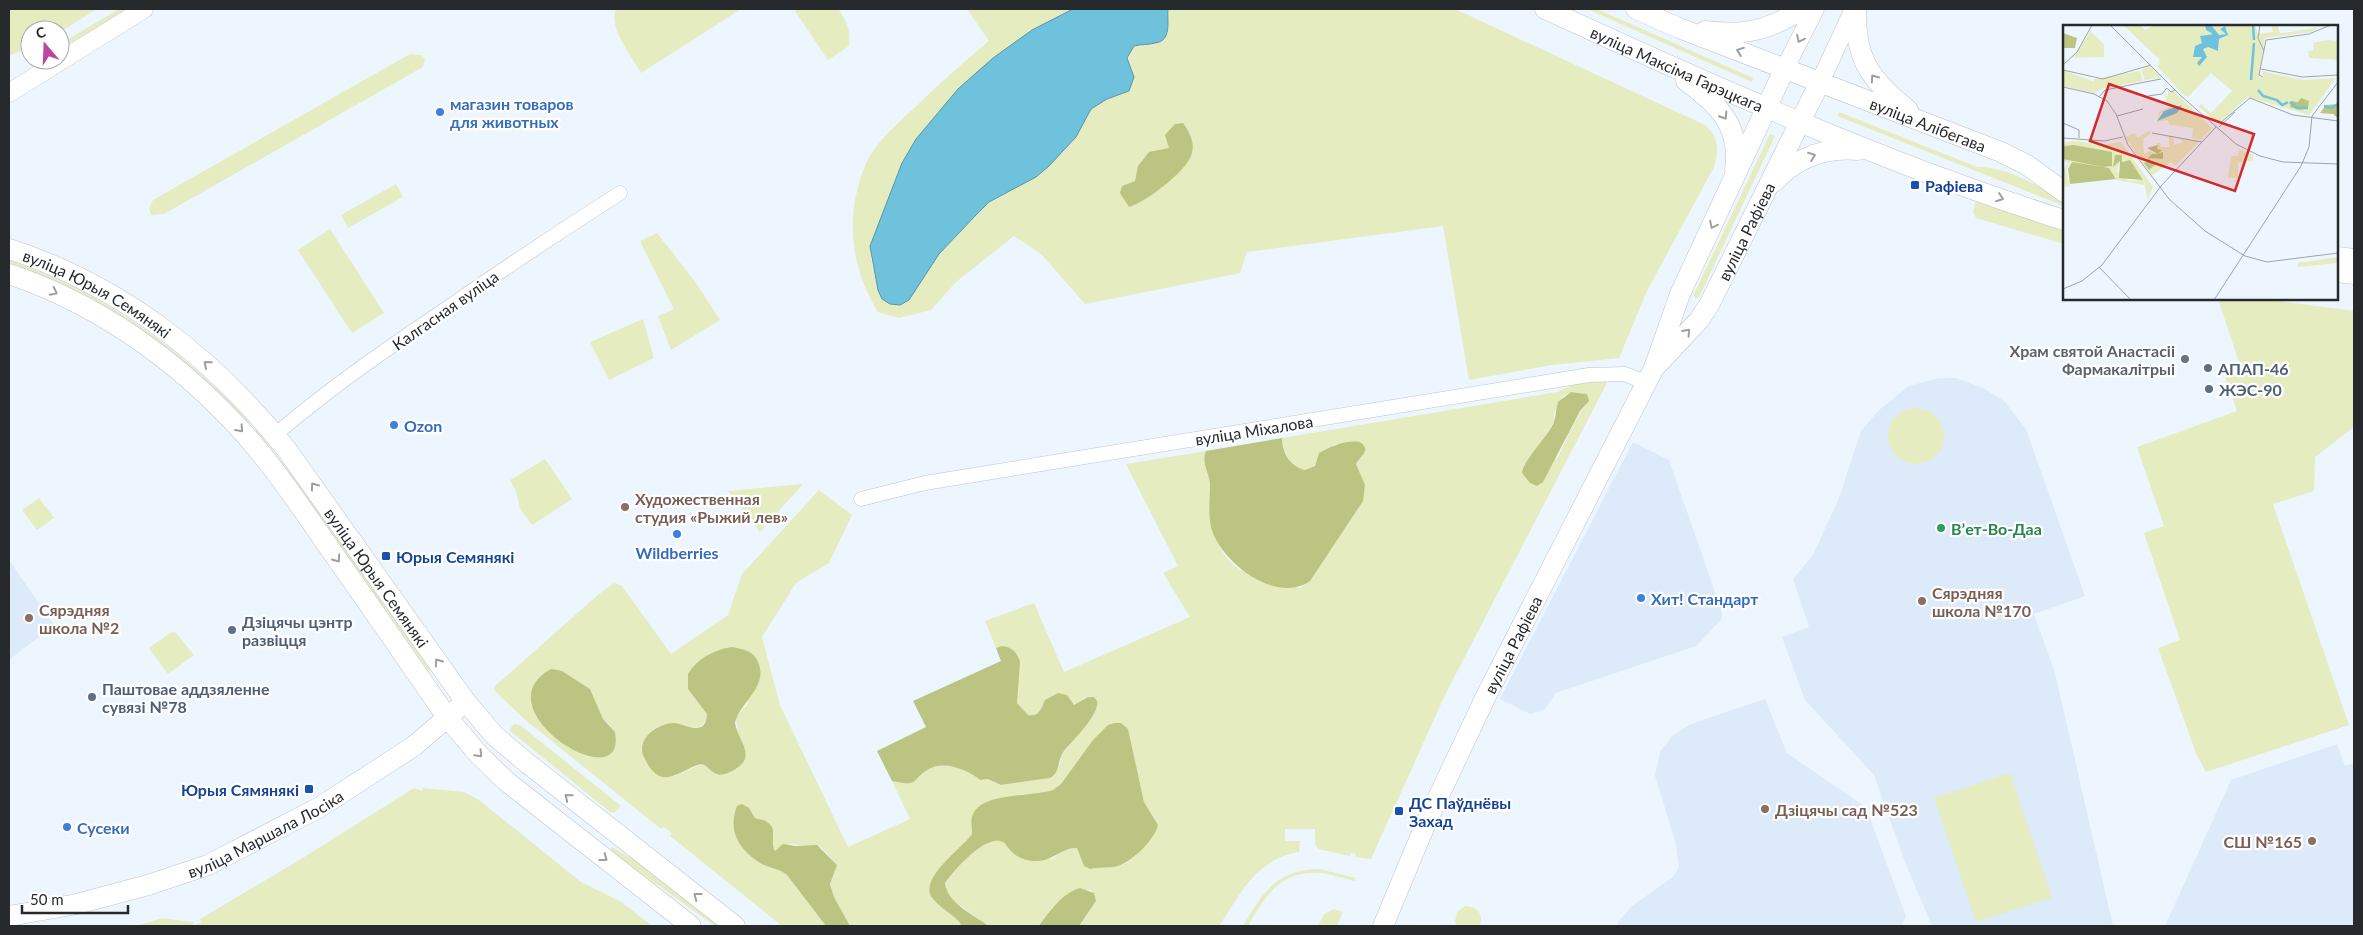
<svg xmlns="http://www.w3.org/2000/svg" width="2363" height="935" font-family="Lato,sans-serif">
<style>
.built{fill:#dceaf9}
.green{fill:#e5ecc0;fill-rule:evenodd}
.forest{fill:#bbc481}
.water{fill:#6fc2db;stroke:#5994a7}
.lines{fill:none;stroke-linecap:round;stroke-linejoin:round}
.minor-casing{stroke:#bcc4cd;stroke-width:15}
.tertiary-casing{stroke:#bcc4cd;stroke-width:19}
.secondary-casing{stroke:#bcc4cd;stroke-width:21}
.minor{stroke:#fff;stroke-width:14}
.tertiary{stroke:#fff;stroke-width:18}
.secondary{stroke:#fff;stroke-width:20}
.oneway{stroke:#9d9fa0}
.shop-dot{fill:#3f7fe0;stroke:#fff;stroke-width:2}
.transit-dot{fill:#1a4fb4;stroke:#fff;stroke-width:2}
.worship-dot{fill:#6b7280;stroke:#fff;stroke-width:2}
.service-dot{fill:#5c6f8a;stroke:#fff;stroke-width:2}
.education-dot{fill:#8d6e63;stroke:#fff;stroke-width:2}
.leisure-dot{fill:#2e9e5b;stroke:#fff;stroke-width:2}
.labels{text-anchor:middle;dominant-baseline:central;stroke-width:4.5;stroke-linejoin:round;paint-order:stroke}
.street-label{font-size:16px;fill:#262a2d;stroke:#fff}
.shop-label{font-size:16px;font-weight:bold;fill:#366cbe;stroke:#fff;text-anchor:start}
.transit-label{font-size:16px;font-weight:bold;fill:#164399;stroke:#fff;text-anchor:start}
.worship-label{font-size:16px;font-weight:bold;fill:#5b616d;stroke:#fff;text-anchor:end}
.service-label{font-size:16px;font-weight:bold;fill:#4e5e75;stroke:#fff;text-anchor:start}
.education-label{font-size:16px;font-weight:bold;fill:#785e54;stroke:#fff;text-anchor:start}
.leisure-label{font-size:16px;font-weight:bold;fill:#27864d;stroke:#fff;text-anchor:start}
.inset-river{fill:none;stroke:#6fc2db;stroke-width:2.5}
.inset-road{fill:none;stroke:#9da4ab;stroke-width:1}
.view{fill:#d62828;fill-opacity:0.15;stroke:#d62828;stroke-width:2.5}
.inset-edge{fill:none;stroke:#262a2d;stroke-width:2.5}
</style>
<rect width="100%" height="100%" fill="#edf6ff"/>
<g class="built">
<path d="M1939 378H1956L1983 388 2004 401 2026 429 2085 596 2034 614 2055 673 2113 926H1932L1905 862 1874 775 1805 700 1782 637 1809 627 1793 579 1813 555 1839 498 1861 431 1878 411 1909 386Z"/>
<path d="M1633 442 1669 460 1722 612V619L1696 646 1556 693 1545 709 1530 714 1500 699Z"/>
<path d="M9 560 54 625 9 660Z"/>
<path d="M1765 699 1787 753 1863 805 1868 813 1906 916 1901 926H1618V922L1632 906 1673 877 1679 867 1676 844 1655 776 1660 752 1672 736 1691 724Z"/>
<path d="M2337 744 2345 766 2354 763V926H2165L2231 780Z"/>
</g>
<g class="green">
<path d="M9 9H97L60 32 30 30V47L9 56Z"/>
<path d="M119 9H129L60 49V44Z"/>
<path d="M616 9H741L641 73C632 56 608 28 616 9Z"/>
<path d="M799 9H838C847 21 851 31 849 46L828 60 795 11Z"/>
<path d="M967 9H1073L1032 30 993 58 958 89 916 139 895 180 883 215 871 259 878 290 928 271 939 254 989 202 1036 177 1070 145 1091 109 1107 99 1123 94 1134 77C1128 65 1125 57 1134 46L1150 44 1168 33V9H1455L1705 125C1719 137 1719 150 1714 167L1647 291 1619 358 1552 365 1469 380 1443 226 1247 252 1240 273 1085 304 1041 254 1014 236 956 282 931 310 899 318 878 312C850 267 845 215 865 166 874 144 895 126 912 110 937 86 962 63 989 41ZM1169 148 1129 207 1122 186 1135 181C1140 157 1145 153 1169 148Z"/>
<path d="M1587 9H1597L1753 78 1752 82Z"/>
<path d="M410 54 421 55 425 59 423 67 164 214 151 215 149 208 153 200Z"/>
<path d="M1839 112 1977 167C2010 167 2036 186 2064 201V206L1837 116Z"/>
<path d="M1770 134 1775 136 1699 297 1695 299 1694 294Z"/>
<path d="M396 184 403 197 348 228 341 215Z"/>
<path d="M1976 202 2064 228V244L1976 218 1973 212Z"/>
<path d="M330 229 384 313 352 333 298 250Z"/>
<path d="M657 233 696 283 720 320 671 350 658 316 674 309 640 241Z"/>
<path d="M9 260C103 292 182 349 250 422L248 423C182 351 101 296 9 263Z"/>
<path d="M2218 299H2263L2354 311V427L2315 457 2314 491 2273 504 2349 725 2206 772 2196 753 2158 648 2180 640 2144 533 2164 526 2137 447 2237 411 2225 377 2242 371Z"/>
<path d="M643 319 654 358 609 380 590 342Z"/>
<path d="M1608 381 1445 695 1371 859 1355 857 1356 854 1351 853 1350 856 1318 849 1315 843V829H1285V841H1300L1299 852C1255 860 1242 892 1219 926H1079L1096 901 1094 893 1091 890H1073L1052 907 1039 926H989L955 902 946 890 945 883C955 868 985 834 1004 842L1009 850 1053 859 1061 851 1077 848 1084 866 1090 869C1099 867 1105 868 1114 867 1134 864 1146 844 1157 829L1156 821 1144 802 1130 739 1093 740 1061 784 1053 790 1041 794H1022L971 820 972 834 930 883C927 906 952 910 962 926H850L834 897 830 884 837 865 821 847 789 844 775 851 772 846 774 834 768 822 755 818 752 812 751 855C764 866 776 865 787 875L826 926H782L670 836 672 833 664 827 661 829 523 718 494 690 495 686 599 594 614 583 622 586 671 654 728 615 742 574 819 490 852 515 829 563 796 583 762 637 780 705 848 847 910 819 892 781C921 787 910 780 929 769 943 760 969 770 980 780L988 779 1001 785 1050 778 1060 764 1061 756 1077 736 1091 696 1084 698 1076 705 1072 704 1069 698 1042 705C1041 713 1036 717 1028 715L1017 703 1019 657C1013 648 1006 645 996 648L985 621 1034 603 1064 672 1190 617 1163 573 1178 566 1126 464 1206 451C1201 463 1209 472 1210 484 1211 512 1211 550 1238 568 1249 576 1286 583 1300 588 1327 569 1347 507 1361 477L1356 464 1363 455 1361 442 1335 444 1319 453 1315 466 1305 470C1291 466 1282 453 1282 438L1557 392 1579 382ZM1571 392 1584 393 1586 404 1575 421 1557 459 1524 465 1535 453 1554 421V414L1563 396ZM732 647 748 703 736 718 738 733 712 771 708 767 701 764 675 776 651 769 641 750C655 698 705 748 707 714L694 697 711 653ZM562 671 590 689 603 719 610 725 588 757C562 745 546 729 531 704Z"/>
<circle cx="1916" cy="436" r="28"/>
<path d="M256 429 317 507 431 670 429 672 383 606 372 596 318 514 254 431Z"/>
<path d="M545 459 572 499 532 525 520 508 516 491 510 480Z"/>
<path d="M803 484 760 532 728 491Z"/>
<path d="M39 498 54 518 37 530 22 510Z"/>
<path d="M175 632 194 655 168 674 149 648 170 633Z"/>
<path d="M514 724 520 725 621 806 614 813 610 812 509 730Z"/>
<path d="M2010 773 2052 897 1976 922 1934 798Z"/>
<path d="M414 788 422 791 423 788 464 792 479 800 581 882 620 901 652 926H136L162 918 193 922 194 926 201 922 200 919 301 859Z"/>
<path d="M612 847 643 865 721 926H715L610 851Z"/>
<path d="M1319 869 1356 878 1355 881C1344 879 1332 874 1321 873 1280 870 1266 895 1248 926H1243C1263 892 1276 870 1319 869Z"/>
<path d="M1465 906C1477 906 1485 915 1479 926H1457L1455 921 1457 912Z"/>
<path d="M1334 909 1343 912 1337 926H1318L1324 914Z"/>
</g>
<g class="forest">
<path d="M1183 123C1190 133 1196 144 1191 156 1185 172 1146 202 1129 207L1120 193 1122 186 1135 181 1138 166 1149 152 1169 148 1165 135 1175 124Z"/>
<path d="M1571 392 1587 394 1589 401 1580 411 1543 482 1537 486 1530 483 1522 473C1522 462 1549 435 1554 422 1556 416 1556 408 1558 402Z"/>
<path d="M1282 438C1282 453 1290 466 1305 470L1315 466 1319 453C1332 446 1345 440 1360 442 1372 450 1360 456 1356 464L1365 485 1363 501 1310 581C1276 605 1220 562 1211 527 1208 513 1210 498 1210 484 1209 472 1201 463 1206 451Z"/>
<path d="M1002 646C1012 647 1018 653 1020 662L1017 703 1028 715C1040 717 1041 708 1045 700L1058 693 1067 695 1074 705 1088 697H1094L1097 701C1100 714 1073 740 1064 751 1057 759 1061 772 1050 778L1001 785 988 779 980 780C969 770 943 760 929 769 910 780 921 787 892 781L877 751 926 727 913 701 1001 661 996 648Z"/>
<path d="M732 647C743 649 754 651 758 662 769 687 740 702 735 723 738 742 759 757 732 771 728 773 721 776 717 774 710 772 708 765 701 764 678 770 661 794 644 757 640 750 642 742 647 736 652 729 665 723 674 723 685 724 706 738 707 714L688 689V674C698 658 713 650 732 647Z"/>
<path d="M551 669 562 671 590 689 603 719 615 732C628 802 478 709 551 669Z"/>
<path d="M1115 723H1121L1128 729 1144 802 1158 825C1155 840 1129 865 1114 867 1105 868 1099 867 1090 869L1084 866 1077 848C1061 848 1054 860 1038 861 1028 862 1017 858 1010 850 1007 848 1006 843 1003 842 986 833 953 871 945 883 947 903 974 915 989 926H962C955 914 939 909 931 896 921 877 962 848 972 834 972 827 970 820 973 814 983 792 1033 797 1053 790L1061 784 1093 740 1108 725Z"/>
<path d="M742 804 749 808 755 818C759 820 763 819 767 822 779 829 769 842 775 851L783 844 795 846 817 845 837 865 830 884 834 897 850 926H826L787 875C779 868 771 869 762 864 740 851 727 832 737 806Z"/>
<path d="M1080 888 1094 893 1096 901 1079 926H1039C1048 912 1064 892 1080 888Z"/>
</g>
<path class="water" d="M1073 9H1168C1167 22 1172 41 1155 43 1148 45 1141 44 1134 46L1127 58 1134 77 1129 91 1107 99 1091 109 1076 137 1049 166 1036 177 989 202 976 215 939 254 909 300 900 305 890 304 882 299 878 290 870 246 902 163 916 139 958 89 993 58 1032 30Z"/>
<g class="lines">
<defs>
<g id="minor">
<path d="M275 435C327 390 383 351 440 313 499 272 559 232 620 193"/>
<path d="M861 499 925 483 1589 375 1625 374 1646 383"/>
</g>
<g id="tertiary">
<path d="M1785 68 1815 9"/>
<path d="M1820 82 1854 9"/>
<path d="M9 93 144 9"/>
</g>
<g id="secondary">
<path id="s1" d="M1545 9C1715 87 1886 164 2064 220"/>
<path id="s2" d="M1636 9 1679 28 2001 152 2027 165 2064 192"/>
<path d="M1856 9C1855 60 1870 79 1908 110"/>
<path d="M1705 31C1747 36 1768 30 1803 9"/>
<path d="M1686 81C1719 105 1741 126 1735 170"/>
<path d="M1774 182C1797 157 1825 147 1858 150"/>
<path id="s3" d="M9 249C121 285 215 359 287 450L466 702 495 736 527 763 735 926"/>
<path d="M2337 257 2354 259"/>
<path d="M2337 272 2354 274"/>
<path d="M9 274C107 307 193 372 259 451 287 485 311 522 337 559 374 611 410 664 447 717L479 755 506 781 691 926"/>
<path id="s4" d="M1657 365 1699 320 1709 305 1820 82"/>
<path id="s5" d="M9 916 77 904 148 885 208 865 320 807 414 746 457 709"/>
<path id="s6" d="M1383 926 1426 823 1487 694 1654 368 1680 294 1785 68"/>
</g>
</defs>
<use href="#minor" class="minor-casing"/>
<use href="#tertiary" class="tertiary-casing"/>
<use href="#secondary" class="secondary-casing"/>
<use href="#minor" class="minor"/>
<use href="#tertiary" class="tertiary"/>
<use href="#secondary" class="secondary"/>
</g>
<defs><path id="oneway-chevron" d="M-2-3.5L2.5 0L-2 3.5" fill="none" stroke-width="1.6" stroke-linecap="round" stroke-linejoin="round" transform="scale(1.25)"/></defs>
<g class="oneway">
<use href="#oneway-chevron" transform="translate(1800 39) rotate(116)"/>
<use href="#oneway-chevron" transform="translate(1740 51) rotate(-159)"/>
<use href="#oneway-chevron" transform="translate(1874 78) rotate(-125)"/>
<use href="#oneway-chevron" transform="translate(1724 116) rotate(58)"/>
<use href="#oneway-chevron" transform="translate(1812 156) rotate(-21)"/>
<use href="#oneway-chevron" transform="translate(2000 198) rotate(20)"/>
<use href="#oneway-chevron" transform="translate(1713 225) rotate(116)"/>
<use href="#oneway-chevron" transform="translate(54 292) rotate(26)"/>
<use href="#oneway-chevron" transform="translate(1687 332) rotate(-48)"/>
<use href="#oneway-chevron" transform="translate(207 364) rotate(-139)"/>
<use href="#oneway-chevron" transform="translate(240 429) rotate(48)"/>
<use href="#oneway-chevron" transform="translate(314 486) rotate(-126)"/>
<use href="#oneway-chevron" transform="translate(337 559) rotate(55)"/>
<use href="#oneway-chevron" transform="translate(438 662) rotate(-125)"/>
<use href="#oneway-chevron" transform="translate(479 754) rotate(47)"/>
<use href="#oneway-chevron" transform="translate(568 797) rotate(-141)"/>
<use href="#oneway-chevron" transform="translate(604 858) rotate(37)"/>
<use href="#oneway-chevron" transform="translate(697 896) rotate(-142)"/>
</g>
<g class="shop-dot">
<circle cx="440" cy="112" r="5"/>
<circle cx="394" cy="425" r="5"/>
<circle cx="677" cy="534" r="5"/>
<circle cx="1641" cy="598" r="5"/>
<circle cx="67" cy="827" r="5"/>
</g>
<g class="transit-dot">
<rect x="1910" y="180" width="10" height="10" rx="2.5"/>
<rect x="381" y="551" width="10" height="10" rx="2.5"/>
<rect x="304" y="784" width="10" height="10" rx="2.5"/>
<rect x="1394" y="806" width="10" height="10" rx="2.5"/>
</g>
<circle class="worship-dot" cx="2185" cy="359" r="5"/>
<g class="service-dot">
<circle cx="2208" cy="368" r="5"/>
<circle cx="2209" cy="389" r="5"/>
<circle cx="232" cy="630" r="5"/>
<circle cx="92" cy="697" r="5"/>
</g>
<g class="education-dot">
<circle cx="625" cy="507" r="5"/>
<circle cx="1922" cy="601" r="5"/>
<circle cx="29" cy="618" r="5"/>
<circle cx="1765" cy="809" r="5"/>
<circle cx="2312" cy="841" r="5"/>
</g>
<circle class="leisure-dot" cx="1941" cy="528" r="5"/>
<g class="labels">
<g class="street-label">
<text stroke="none"><textPath href="#s1" startOffset="145">вуліца Максіма Гарэцкага</textPath></text>
<text stroke="none"><textPath href="#s2" startOffset="314">вуліца Алібегава</textPath></text>
<text stroke="none"><textPath href="#s4" startOffset="162">вуліца Рафіева</textPath></text>
<text stroke="none"><textPath href="#s3" startOffset="99">вуліца Юрыя Семянякі</textPath></text>
<text transform="translate(445 310) rotate(-35)">Калгасная вуліца</text>
<text transform="translate(1254 430) rotate(-9)">вуліца Міхалова</text>
<text stroke="none"><textPath href="#s3" startOffset="504">вуліца Юрыя Семянякі</textPath></text>
<text stroke="none"><textPath href="#s6" startOffset="310">вуліца Рафіева</textPath></text>
<text stroke="none"><textPath href="#s5" startOffset="271">вуліца Маршала Лосіка</textPath></text>
</g>
<g class="shop-label">
<text x="450" y="103">магазин товаров<tspan x="450" dy="18">для животных</tspan></text>
<text x="404" y="425">Ozon</text>
<text x="677" y="552" text-anchor="middle">Wildberries</text>
<text x="1651" y="598">Хит! Стандарт</text>
<text x="77" y="827">Сусеки</text>
</g>
<g class="transit-label">
<text x="1925" y="185">Рафіева</text>
<text x="396" y="556">Юрыя Семянякі</text>
<text x="299" y="789" text-anchor="end">Юрыя Сямянякі</text>
<text x="1409" y="802">ДС Паўднёвы<tspan x="1409" dy="18">Захад</tspan></text>
</g>
<g class="worship-label">
<text x="2175" y="350">Храм святой Анастасіі<tspan x="2175" dy="18">Фармакалітрыі</tspan></text>
</g>
<g class="service-label">
<text x="2218" y="368">АПАП-46</text>
<text x="2219" y="389">ЖЭС-90</text>
<text x="242" y="621">Дзіцячы цэнтр<tspan x="242" dy="18">развіцця</tspan></text>
<text x="102" y="688">Паштовае аддзяленне<tspan x="102" dy="18">сувязі №78</tspan></text>
</g>
<g class="education-label">
<text x="635" y="498">Художественная<tspan x="635" dy="18">студия «Рыжий лев»</tspan></text>
<text x="1932" y="592">Сярэдняя<tspan x="1932" dy="18">школа №170</tspan></text>
<text x="39" y="609">Сярэдняя<tspan x="39" dy="18">школа №2</tspan></text>
<text x="1775" y="809">Дзіцячы сад №523</text>
<text x="2302" y="841" text-anchor="end">СШ №165</text>
</g>
<g class="leisure-label">
<text x="1951" y="528">Вʼет-Во-Даа</text>
</g>
</g>
<g transform="translate(2063 25)">
<rect width="275" height="275" fill="#edf6ff"/>
<path d="M60 0H78L82 5 92 0H142L143 5 150 9 139 10V18L132 21 130 31H139L136 36 138 37 144 32 140 24 145 22 155 26 156 14 161 13 165 6 159 0 157 4 163 9 155 10 148 0H192L200 26 196 53 201 52 198 46 241 55 273 53 246 90 185 72 158 96H152L135 81 138 79 148 88 169 66 148 48 125 72 121 70 94 42 98 37 95 38 97 35ZM208 0H214L217 8H221L256 2 248 7 202 13 200 25 195 9 210 7ZM31 1 28 7 41 19V32L10 33ZM265 15 275 16V35L246 33 245 26 251 25 250 18ZM87 41 99 52 82 55 78 45ZM0 45 31 57V54L77 46 80 56 42 63 32 67 34 69 0 61H3L0 60ZM105 66H111L149 103 138 115 129 113 130 103 107 100 104 95 94 97 96 87 106 82 101 69 105 72ZM118 80 114 88 94 95 98 88ZM86 106 88 108 80 114 81 129 87 126 94 129 99 125 94 124V118H97L98 122H106V111L111 112V120L120 117 116 114 137 116 112 141 108 137 88 151 62 112 72 108 74 113ZM16 116 39 120 58 117 90 162 85 175 81 156V160L54 155 46 143 29 140 7 137 3 145 7 162 0 161V145L5 138 0 134 49 141V128L11 120 0 121V117ZM67 135 68 141 80 155 66 156 54 146 57 136ZM176 124 190 130V136L175 138V153H165L168 131H175ZM275 232V238L235 242V238Z" fill="#e5ecc0" fill-rule="evenodd"/>
<path d="M0 8 14 13 12 23H0ZM238 73 246 76 245 83 237 85 227 82 228 76 235 77ZM275 79V93L270 89 257 88 263 80ZM11 120 49 127V141L40 142 0 134V121ZM95 120 94 124 99 125 95 129 100 127V134L86 133 89 138 95 137 86 145 81 138 86 136 85 133 89 129H95L84 123ZM52 130H59V137L67 135 80 155 56 153 57 136 50 142ZM9 137 46 143 53 154 7 159 5 144Z" fill="#bbc481"/>
<path d="M142 0H148L156 10 163 9 157 4 162 1 165 10 156 14 155 26 145 22 140 24 144 32 136 41 134 38 139 32H130L132 21 139 18 137 11 150 9 143 5ZM119 80 114 88 94 96 101 86Z" fill="#6fc2db"/>
<path class="inset-river" d="M190 0 191 15M188 55 191 18M195 65 200 71 214 75 219 80 225 77M227 77 234 83H245M261 81 268 83 275 79"/>
<path class="inset-road" d="M47 0 118 71 173 119 197 131 220 137 275 139M197 0 195 13 201 26M0 40 14 27 29 0M198 44 239 52 275 50M0 45 40 54 88 40M200 52 196 50 203 15 246 9 268 0M82 57 98 54M0 62 31 69 44 76 53 89 65 120 106 174 142 206 182 231 204 237 275 228M85 71 99 69 104 63 108 67 112 65M36 72 42 65 82 57M187 73 230 90 275 96M54 91 80 84M0 98 16 105V113M157 98 187 73M156 102 172 87M89 108 139 117M0 113 41 116 60 112M36 242 68 275M0 264 19 256 39 240 98 161 153 102M151 275 238 141 246 122 249 91 275 57"/>
<path class="view" d="M46 59 191 109 172 166 27 116Z"/>
<rect width="275" height="275" class="inset-edge"/>
</g>
<rect width="2363" height="935" fill="none" stroke="#262a2d" stroke-width="20"/>
<g transform="translate(45 45) rotate(341)"><circle r="24" fill="#ffffff" stroke="#a8aaab"/>
<path d="M0-4L9 19L0 12L-9 19Z" fill="#bb47a0"/>
<text y="-8" font-size="14" font-weight="bold" text-anchor="middle" fill="#262a2d">С</text>
</g>
<path d="M22 905v8h106v-8" fill="none" stroke="#262a2d" stroke-width="2.5"/>
<text x="30" y="905" font-size="15" fill="#262a2d" stroke="#ffffff" stroke-width="4" paint-order="stroke">50 m</text>
</svg>
